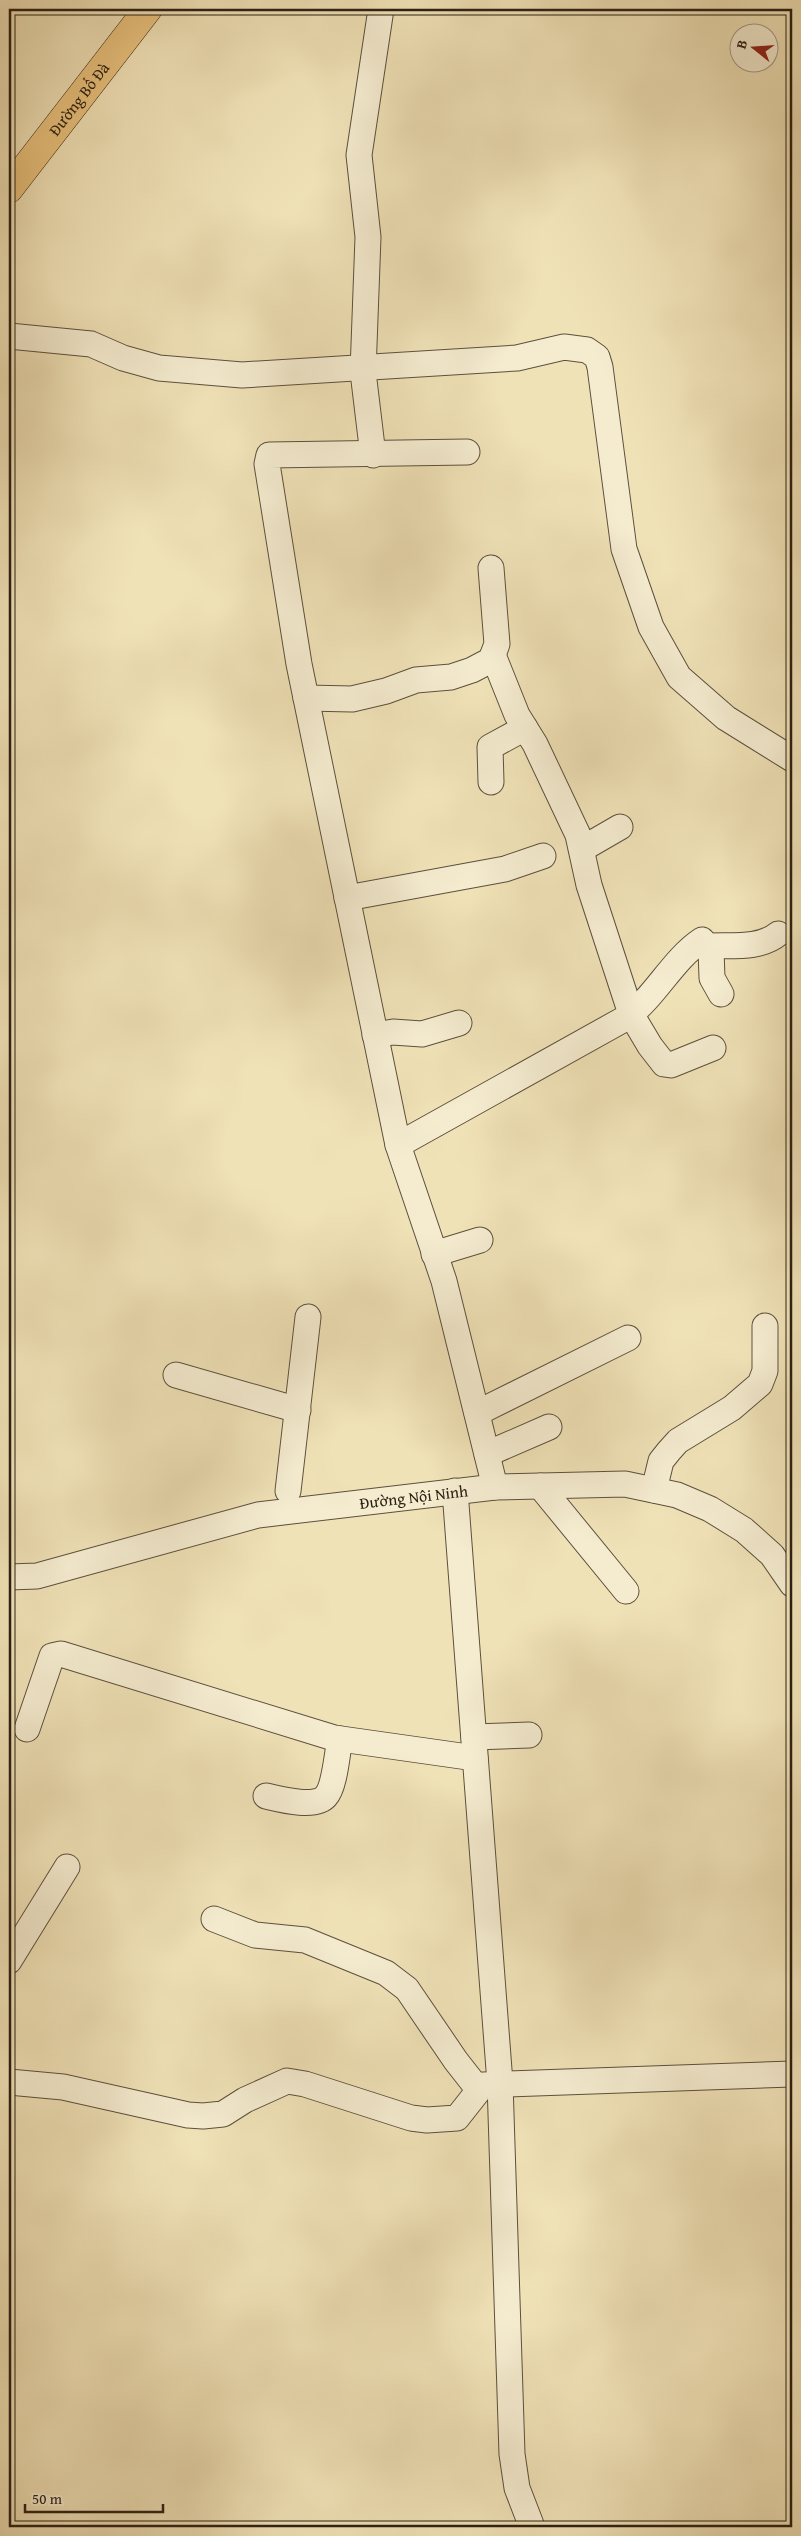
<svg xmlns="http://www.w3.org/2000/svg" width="801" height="2536" font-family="'Gentium Book Plus',serif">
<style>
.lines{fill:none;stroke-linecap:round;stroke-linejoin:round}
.minor-casing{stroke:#5c503d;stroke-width:27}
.major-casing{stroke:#2b2014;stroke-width:29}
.minor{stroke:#f5ecd0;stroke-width:25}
.major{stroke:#e8c17c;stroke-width:28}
.labels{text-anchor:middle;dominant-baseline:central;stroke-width:4.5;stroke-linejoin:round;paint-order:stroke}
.street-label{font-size:16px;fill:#2b2014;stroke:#f5ecd0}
</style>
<rect width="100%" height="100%" fill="#f0e2b7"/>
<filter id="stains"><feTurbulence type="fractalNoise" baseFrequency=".004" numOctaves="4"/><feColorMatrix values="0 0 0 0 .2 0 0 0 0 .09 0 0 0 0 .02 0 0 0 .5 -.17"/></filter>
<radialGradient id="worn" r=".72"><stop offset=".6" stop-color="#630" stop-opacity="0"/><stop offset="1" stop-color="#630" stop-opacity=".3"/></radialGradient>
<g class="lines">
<defs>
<g id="minor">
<path d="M9 336 91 344 123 358 159 368 242 375 517 358 564 347 587 350 597 357 600 367 624 549 651 627 679 677 726 718 792 759"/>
<path d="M467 452 269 455 267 464 299 664 398 1145 444 1281 495 1487"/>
<path d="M373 455 363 372 368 237 359 155 381 9"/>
<path d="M493 655 517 715 535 744 578 835 589 885 631 1014 650 1046 664 1064 671 1065 713 1048"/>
<path d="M306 698 352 699 386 691 416 680 451 677 472 670 491 660 497 644 491 568"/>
<path d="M491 782 490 747 525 728"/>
<path d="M582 849 620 827"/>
<path d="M347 898 505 869 543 856"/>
<path d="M710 946C732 945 760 949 778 934"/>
<path d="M375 1035 393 1032 422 1034 459 1023"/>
<path d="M398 1145 626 1018C656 996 672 960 702 940L711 950 712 978 721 994"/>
<path d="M434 1254 480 1240"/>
<path d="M176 1375 298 1410"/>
<path d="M477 1413 628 1338"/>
<path d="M487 1454 549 1427"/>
<path d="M540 1486 626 1591"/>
<path d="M654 1490 661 1461 669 1451 678 1441 732 1408 760 1384 765 1371V1326"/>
<path d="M288 1491 308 1317"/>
<path d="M455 1491 500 2083 512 2454 517 2488 532 2527"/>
<path id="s1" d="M9 1577 37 1576 258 1515 495 1487 625 1484 677 1495 710 1509 744 1530 772 1555 792 1584"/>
<path d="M27 1729 52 1656 61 1654 334 1738 475 1758"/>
<path d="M474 1737 529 1735"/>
<path d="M266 1796C279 1799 316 1809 326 1796 335 1786 337 1753 340 1739"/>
<path d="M214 1919 255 1935 305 1940 386 1973 407 1989 456 2061 478 2089"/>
<path d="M9 1961 67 1867"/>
<path d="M9 2082 63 2087 188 2115 203 2116 223 2114 245 2100 287 2081 305 2084 411 2118 427 2120 457 2118 483 2085 792 2074"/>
</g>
<g id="major">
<path id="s2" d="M9 189 148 9"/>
</g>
</defs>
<use href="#minor" class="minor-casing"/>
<use href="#major" class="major-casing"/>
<use href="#minor" class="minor"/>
<use href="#major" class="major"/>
</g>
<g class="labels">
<g class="street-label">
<text stroke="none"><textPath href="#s2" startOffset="114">Đường Bổ Đà</textPath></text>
<text stroke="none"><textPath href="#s1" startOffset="414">Đường Nội Ninh</textPath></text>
</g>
</g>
<rect width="801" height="2536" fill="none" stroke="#f0e2b7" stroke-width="30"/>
<rect x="10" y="10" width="781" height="2516" fill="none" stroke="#2b2014" stroke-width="2.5"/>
<rect x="15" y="15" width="771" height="2506" fill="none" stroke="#2b2014"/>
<g transform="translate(754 48) rotate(287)"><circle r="24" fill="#f5ecd0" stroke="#a49a85"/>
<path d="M0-4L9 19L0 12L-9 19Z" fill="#8f2418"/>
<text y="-8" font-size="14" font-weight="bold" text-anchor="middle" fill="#2b2014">B</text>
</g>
<path d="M25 2504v8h138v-8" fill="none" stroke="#2b2014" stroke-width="2.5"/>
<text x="32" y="2504" font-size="15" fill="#2b2014" stroke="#f5ecd0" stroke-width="4" paint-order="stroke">50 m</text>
<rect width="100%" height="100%" filter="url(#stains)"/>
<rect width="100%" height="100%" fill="url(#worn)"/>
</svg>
